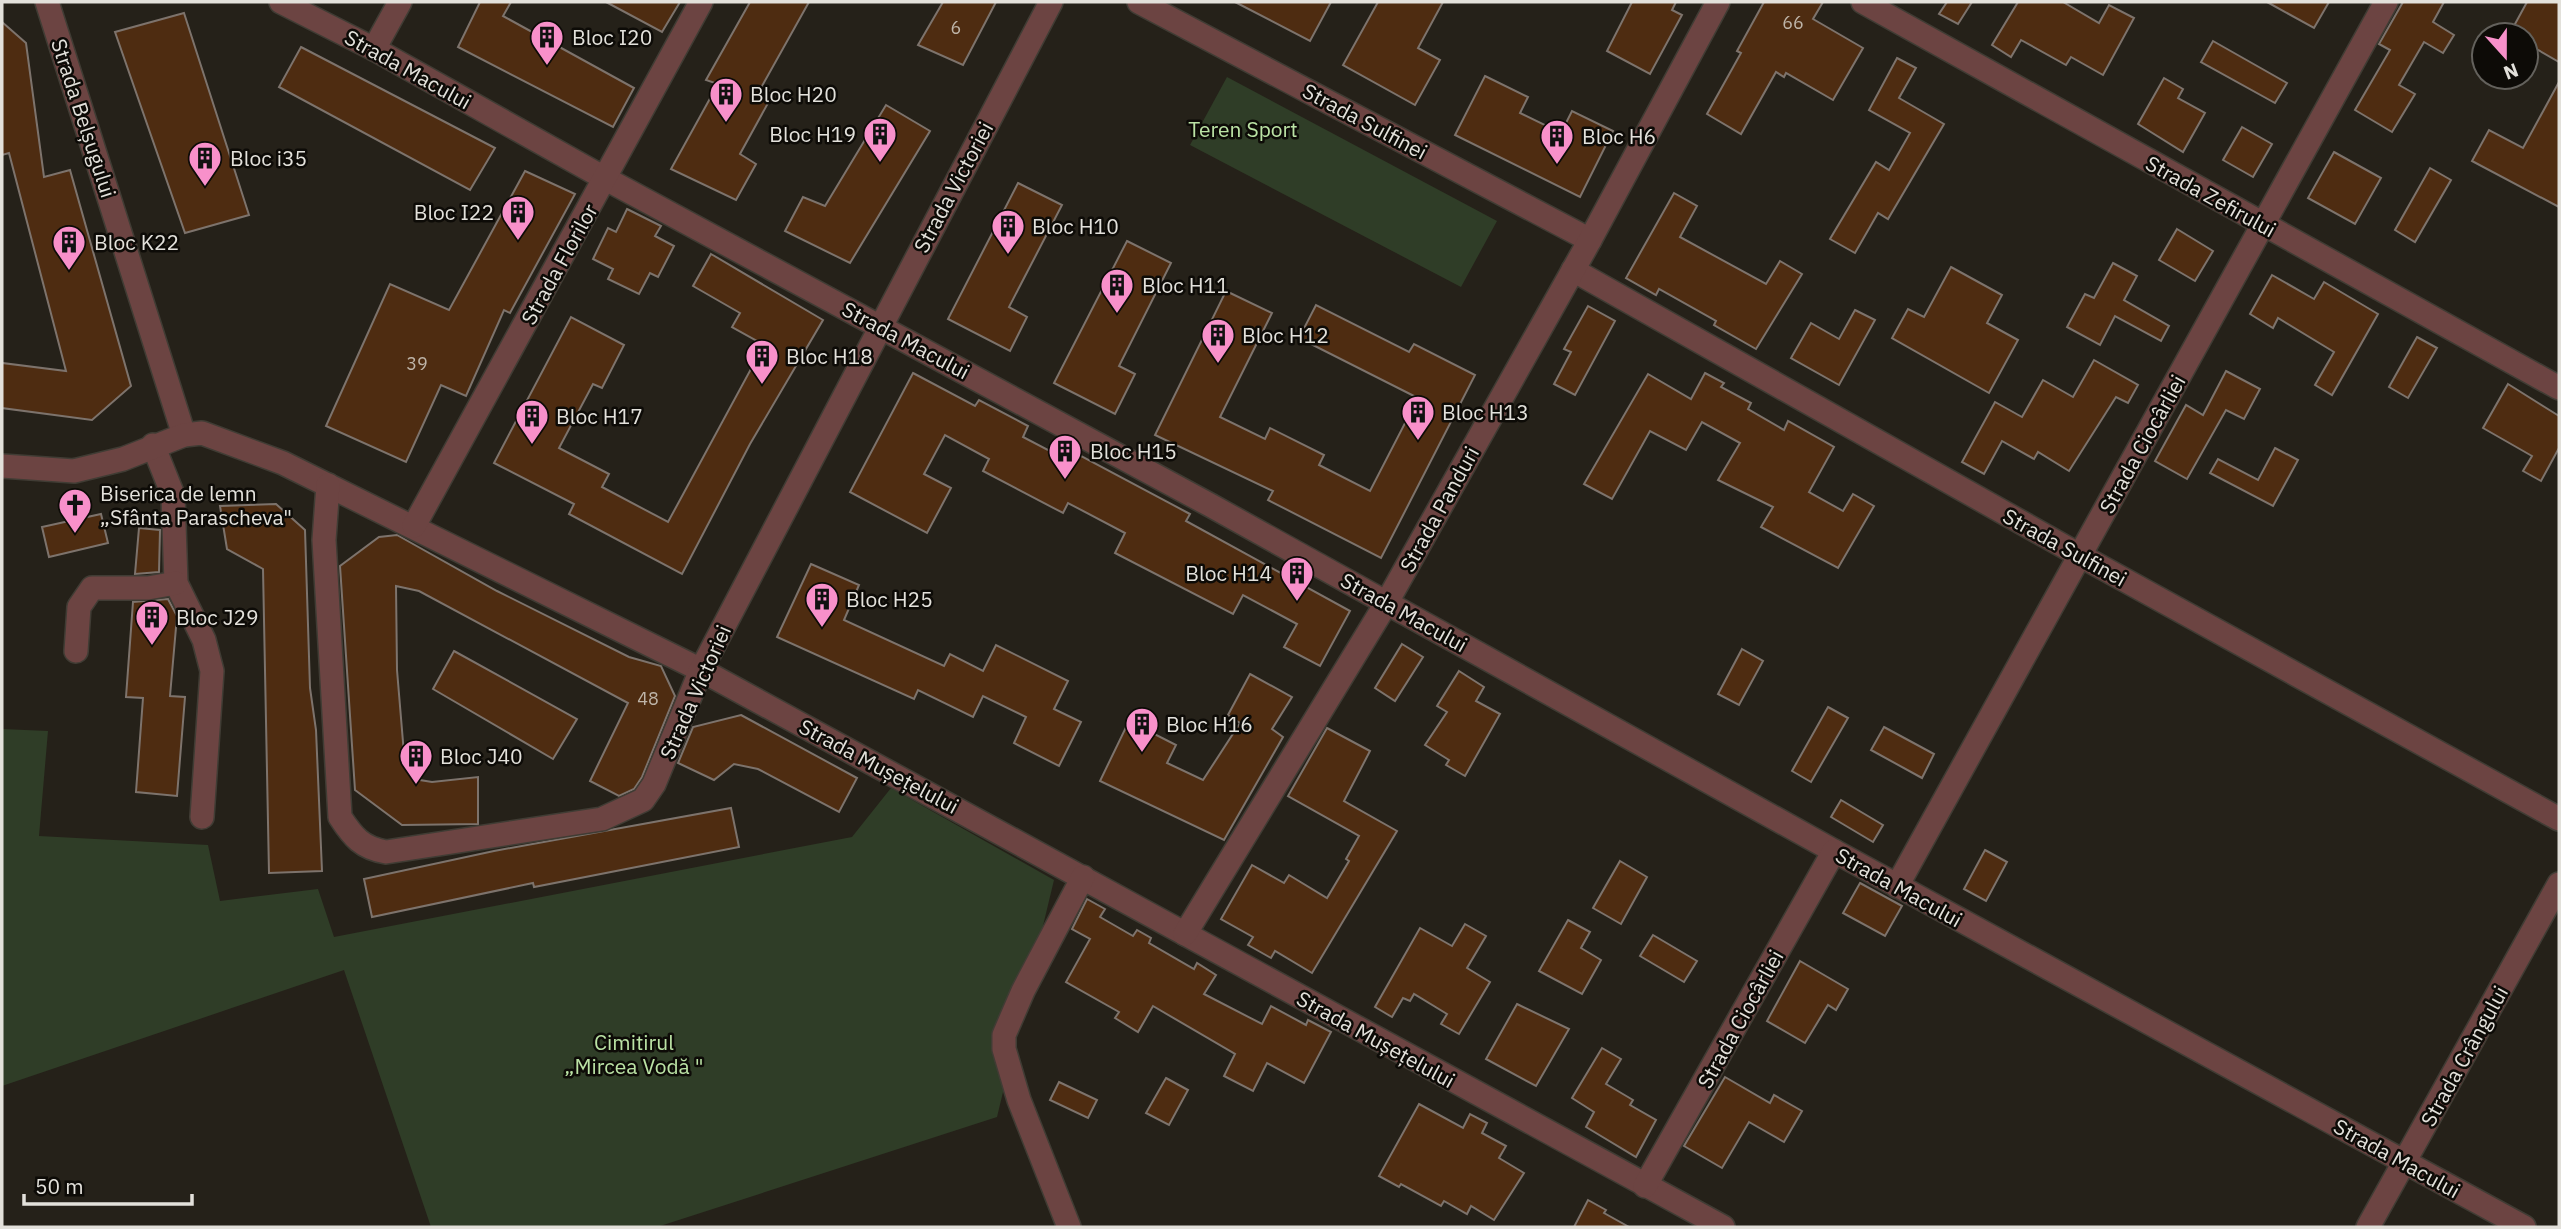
<svg xmlns="http://www.w3.org/2000/svg" width="2561" height="1229" font-family="'IBM Plex Sans',sans-serif">
<style>
.green{fill:#2f3d27}
.building{fill:#4e2c11;stroke:#7d736c;stroke-width:2}
.lines{fill:none;stroke-linecap:round;stroke-linejoin:round}
.street-casing{stroke:#403c34;stroke-width:26}
.street{stroke:#6c4442;stroke-width:23}
.labels{text-anchor:middle;dominant-baseline:central;stroke-width:5;stroke-linejoin:round;paint-order:stroke}
.number-label{font-size:18px;fill:#beb4a8}
.poi-label{font-size:21px;fill:#e3e1db;stroke:#0d0b07;text-anchor:start}
.street-label{font-size:21px;fill:#e3e1db;stroke:#0d0b07}
.park-label{font-size:21px;fill:#bbe3a5;stroke:#0d0b07}
</style>
<rect width="100%" height="100%" fill="#252119"/>
<g class="green">
<path d="M1227 77 1497 221 1461 287 1190 145Z"/>
<path d="M2 729 48 731 39 836 208 845 220 901 318 889 334 937 852 837 891 788 1054 880 997 1117 657 1227H431L344 970 2 1086Z"/>
</g>
<g class="building">
<path d="M480 2H511L503 16 634 88 613 127 458 47Z"/>
<path d="M606 2H680L662 32Z"/>
<path d="M750 2H809L762 86 773 94 740 154 756 164 736 200 671 169 718 84 706 80Z"/>
<path d="M943 2H996L963 65 918 45Z"/>
<path d="M1235 2H1331L1310 41Z"/>
<path d="M1378 2H1443L1418 48 1440 60 1415 105 1343 65Z"/>
<path d="M1632 2H1676L1672 10 1682 15 1650 74 1607 51Z"/>
<path d="M1764 2H1823L1813 19 1863 48 1833 100 1786 73 1784 77 1776 72 1741 134 1707 114 1741 53 1737 51Z"/>
<path d="M1947 2H1972L1958 24 1939 14Z"/>
<path d="M2018 2H2063L2099 23 2109 5 2134 18 2103 75 2071 57 2066 65 2021 40 2011 57 1992 45Z"/>
<path d="M2267 2H2329L2314 28Z"/>
<path d="M2403 2H2444L2433 22 2454 35 2443 53 2424 42 2399 85 2415 94 2392 132 2355 110 2390 50 2379 44Z"/>
<path d="M2527 2H2559V62L2526 43V35H2509Z"/>
<path d="M184 13 249 215 185 233 115 32Z"/>
<path d="M2 22 26 43 44 177 70 170 131 386 92 420 2 408V363L66 371 9 153 2 155Z"/>
<path d="M2213 41 2287 83 2275 103 2201 62Z"/>
<path d="M301 47 495 148 470 190 279 87Z"/>
<path d="M1897 58 1916 68 1899 98 1944 124 1888 219 1878 213 1855 253 1830 239 1876 162 1889 170 1910 133 1869 110Z"/>
<path d="M1485 76 1528 97 1520 113 1561 133 1572 111 1613 131 1580 197 1455 135Z"/>
<path d="M2164 78 2183 89 2178 98 2205 113 2183 152 2138 124Z"/>
<path d="M2559 82V207L2472 161 2489 130 2523 148Z"/>
<path d="M886 105 930 131 850 263 785 231 803 197 825 206Z"/>
<path d="M2242 127 2272 144 2253 177 2223 160Z"/>
<path d="M2334 152 2381 178 2355 224 2308 198Z"/>
<path d="M2430 168 2451 180 2415 242 2395 230Z"/>
<path d="M525 171 575 194 510 313 504 310 466 396 441 385 406 462 326 426 390 284 449 310Z"/>
<path d="M1018 183 1062 205 1009 307 1027 317 1010 351 948 319Z"/>
<path d="M1674 193 1697 206 1680 237 1766 284 1780 261 1802 274 1756 349 1714 325 1716 321 1659 289 1656 295 1626 278Z"/>
<path d="M627 209 661 226 655 236 674 246 658 277 650 273 639 294 608 279 613 269 593 259 608 228 616 232Z"/>
<path d="M2177 229 2213 251 2195 281 2159 260Z"/>
<path d="M1127 241 1171 263 1119 366 1135 374 1115 414 1054 383Z"/>
<path d="M711 254 823 320 750 444 682 574 569 514 574 504 494 463 571 317 624 345 602 388 593 384 559 448 609 474 602 487 668 522 764 345 732 327 740 313 693 286Z"/>
<path d="M2113 263 2137 276 2124 300 2169 326 2161 341 2115 316 2100 345 2067 327 2085 294 2094 298Z"/>
<path d="M1951 267 2002 295 1987 323 2018 340 1989 393 1892 338 1908 309 1924 317Z"/>
<path d="M2272 275 2314 299 2324 282 2378 314 2332 395 2315 385 2334 352 2278 318 2273 328 2250 314Z"/>
<path d="M1226 291 1272 313 1220 417 1265 439 1270 428 1324 455 1319 465 1370 491 1418 398 1299 338 1316 305 1409 352 1414 344 1475 375 1381 558 1268 500 1273 491 1155 435Z"/>
<path d="M1588 306 1615 321 1575 395 1554 384 1571 352 1564 349Z"/>
<path d="M1855 310 1875 320 1839 385 1791 358 1811 323 1839 339Z"/>
<path d="M2417 337 2437 348 2408 398 2389 387Z"/>
<path d="M2094 360 2138 385 2128 403 2116 397 2069 471 2038 452 2034 459 2002 441 1984 474 1962 462 1995 402 2022 417 2043 380 2073 397Z"/>
<path d="M2226 371 2260 389 2244 419 2226 410 2187 479 2155 461 2186 405 2203 415Z"/>
<path d="M913 373 975 406 979 400 1028 426 1023 437 1065 459 1070 450 1190 514 1186 521 1350 611 1320 666 1284 647 1297 624 1243 595 1233 614 1115 553 1125 533 1068 503 1063 513 983 471 989 459 945 435 924 474 951 488 927 533 850 492Z"/>
<path d="M1705 373 1724 383 1721 387 1751 403 1748 409 1784 430 1788 421 1834 447 1809 492 1843 511 1853 494 1874 506 1838 568 1761 527 1773 507 1718 480 1740 443 1702 422 1686 450 1650 431 1612 499 1584 484 1648 374 1691 399Z"/>
<path d="M2508 384 2559 416V448L2541 481 2523 471 2532 456 2483 428Z"/>
<path d="M2275 448 2298 460 2273 506 2210 473 2218 459 2258 480Z"/>
<path d="M276 504 305 530 310 688 316 730 322 871 269 873 263 569 227 549 220 506Z"/>
<path d="M101 514 108 543 49 557 42 527Z"/>
<path d="M139 528 160 530 159 572 135 574Z"/>
<path d="M397 535 497 591 629 657 661 666 675 696 642 777 634 789 619 796 590 781 628 703 419 591 396 586 397 670 404 754 414 779 432 782 478 777V824L402 825 355 790 340 566 379 537Z"/>
<path d="M811 564 859 585 844 620 944 666 950 654 983 671 996 645 1068 681 1054 709 1081 722 1059 766 1014 743 1026 717 983 696 973 717 918 690 914 699 777 637Z"/>
<path d="M168 599 177 616 170 696 185 697 177 796 136 792 143 698 126 697 133 602Z"/>
<path d="M1402 644 1423 657 1395 701 1375 688Z"/>
<path d="M1742 649 1763 661 1739 705 1718 694Z"/>
<path d="M454 651 577 719 553 759 433 689Z"/>
<path d="M1459 671 1484 687 1476 701 1500 714 1465 776 1446 765 1449 760 1425 745 1447 712 1437 706Z"/>
<path d="M1250 674 1292 697 1272 729 1283 737 1224 840 1100 781 1129 721 1176 745 1167 763 1203 780 1240 723 1228 715Z"/>
<path d="M1828 707 1848 718 1811 782 1792 771Z"/>
<path d="M741 715 857 778 839 812 758 769 734 764 714 780 678 763 693 727Z"/>
<path d="M1884 727 1934 754 1922 778 1871 750Z"/>
<path d="M1327 728 1370 751 1344 801 1397 831 1312 973 1275 951 1271 958 1248 945 1253 937 1221 919 1252 865 1284 883 1289 875 1327 898 1349 861 1346 859 1359 836 1288 796Z"/>
<path d="M1841 800 1883 825 1873 842 1831 817Z"/>
<path d="M731 808 739 847 534 887 533 883 372 917 364 879 494 851Z"/>
<path d="M1985 850 2007 862 1986 901 1964 889Z"/>
<path d="M1620 861 1647 877 1621 924 1593 908Z"/>
<path d="M1860 883 1902 906 1885 936 1843 913Z"/>
<path d="M1087 899 1105 909 1100 917 1133 936 1137 930 1151 938 1149 943 1194 969 1197 963 1216 975 1204 994 1262 1024 1271 1006 1306 1025 1308 1020 1331 1032 1304 1083 1267 1063 1253 1091 1224 1076 1235 1054 1153 1006 1138 1032 1115 1018 1119 1012 1066 982 1090 939 1072 929Z"/>
<path d="M1568 920 1590 932 1581 948 1601 960 1582 994 1539 971Z"/>
<path d="M1465 924 1486 936 1467 968 1490 982 1459 1034 1441 1024 1447 1014 1414 994 1410 1001 1403 998 1392 1017 1375 1007 1420 928 1452 946Z"/>
<path d="M1653 935 1697 961 1684 982 1640 956Z"/>
<path d="M1800 961 1848 989 1836 1010 1828 1005 1805 1043 1767 1021Z"/>
<path d="M1517 1004 1569 1029 1536 1086 1486 1059Z"/>
<path d="M1602 1048 1621 1059 1606 1084 1633 1100 1630 1105 1656 1120 1636 1157 1586 1127 1594 1112 1572 1098Z"/>
<path d="M1725 1077 1770 1103 1774 1095 1802 1111 1784 1142 1749 1122 1722 1168 1684 1146Z"/>
<path d="M1166 1078 1188 1090 1169 1125 1146 1113Z"/>
<path d="M1059 1082 1097 1100 1088 1118 1050 1100Z"/>
<path d="M1419 1104 1463 1128 1470 1114 1487 1123 1482 1133 1506 1146 1499 1158 1524 1173 1494 1220 1471 1206 1467 1214 1444 1201 1441 1206 1401 1184 1399 1187 1379 1176Z"/>
<path d="M1588 1200 1606 1210 1604 1213 1629 1227H1574Z"/>
</g>
<g class="lines">
<defs>
<g id="street">
<path d="M47 2 184 435"/>
<path d="M281 2 374 49 606 179 1210 505 1834 851 2524 1227"/>
<path d="M1139 2 1590 240"/>
<path d="M1863 2 2559 388"/>
<path d="M374 49 400 2"/>
<path d="M1573 270 2081 556 2559 819"/>
<path d="M153 445 173 495 176 583 204 640 212 671 202 817"/>
<path d="M2 466 74 471 123 459 184 435 202 433 283 463 701 670 1723 1227"/>
<path d="M328 485 324 540 340 817C353 837 362 848 386 852L602 819 643 800 654 784 701 670 1051 2"/>
<path d="M414 526 701 2"/>
<path d="M76 651 79 607 92 588H148L176 583"/>
<path d="M1897 886 2386 2"/>
<path d="M1185 934 1387 602 1590 240 1718 2"/>
<path d="M1645 1186 1834 851"/>
<path d="M1069 1227 1019 1100 1004 1049V1035L1023 991 1083 877"/>
<path d="M2368 1227 2559 884"/>
</g>
</defs>
<use href="#street" class="street-casing"/>
<use href="#street" class="street"/>
</g>
<defs>
<symbol id="building-pin" viewBox="-11 -11 22 30"><path d="M0 17L-7.5 6A9.5 9.5 0 1 1 7.5 6Z" fill="#f890ca" stroke="#0d0b07"/><path d="M-4-6H4V6H1V3H-1V6H-4ZM-2.5-4.3h1.7v1.8h-1.7ZM.8-4.3h1.7v1.8H.8ZM-2.5-1h1.7V.8h-1.7ZM.8-1h1.7V.8H.8Z" fill="#111"/></symbol>
<symbol id="church-pin" viewBox="-11 -11 22 30"><path d="M0 17L-7.5 6A9.5 9.5 0 1 1 7.5 6Z" fill="#f890ca" stroke="#0d0b07"/><path d="M-1.2-6h2.4v3.5h3.3v2.4h-3.3V6h-2.4V-.1h-3.3v-2.4h3.3Z" fill="#111"/></symbol>
</defs>
<g fill-rule="evenodd">
<use href="#building-pin" x="528" y="18" width="38" height="52"/>
<use href="#building-pin" x="707" y="75" width="38" height="52"/>
<use href="#building-pin" x="861" y="115" width="38" height="52"/>
<use href="#building-pin" x="1538" y="117" width="38" height="52"/>
<use href="#building-pin" x="186" y="139" width="38" height="52"/>
<use href="#building-pin" x="499" y="193" width="38" height="52"/>
<use href="#building-pin" x="989" y="207" width="38" height="52"/>
<use href="#building-pin" x="50" y="223" width="38" height="52"/>
<use href="#building-pin" x="1098" y="266" width="38" height="52"/>
<use href="#building-pin" x="1199" y="316" width="38" height="52"/>
<use href="#building-pin" x="743" y="337" width="38" height="52"/>
<use href="#building-pin" x="1399" y="393" width="38" height="52"/>
<use href="#building-pin" x="513" y="397" width="38" height="52"/>
<use href="#building-pin" x="1046" y="432" width="38" height="52"/>
<use href="#church-pin" x="56" y="486" width="38" height="52"/>
<use href="#building-pin" x="1278" y="554" width="38" height="52"/>
<use href="#building-pin" x="803" y="580" width="38" height="52"/>
<use href="#building-pin" x="133" y="598" width="38" height="52"/>
<use href="#building-pin" x="1123" y="705" width="38" height="52"/>
<use href="#building-pin" x="397" y="737" width="38" height="52"/>
</g>
<g class="labels">
<g class="number-label">
<text x="1793" y="22">66</text>
<text x="956" y="27">6</text>
<text x="417" y="363">39</text>
<text x="648" y="698">48</text>
</g>
<g class="poi-label">
<text x="572" y="37">Bloc I20</text>
<text x="750" y="94">Bloc H20</text>
<text x="856" y="134" text-anchor="end">Bloc H19</text>
<text x="1582" y="136">Bloc H6</text>
<text x="230" y="158">Bloc i35</text>
<text x="494" y="212" text-anchor="end">Bloc I22</text>
<text x="1032" y="226">Bloc H10</text>
<text x="94" y="242">Bloc K22</text>
<text x="1142" y="285">Bloc H11</text>
<text x="1242" y="335">Bloc H12</text>
<text x="786" y="356">Bloc H18</text>
<text x="1442" y="412">Bloc H13</text>
<text x="556" y="416">Bloc H17</text>
<text x="1090" y="451">Bloc H15</text>
<text x="100" y="493">Biserica de lemn<tspan x="100" dy="24">„Sfânta Parascheva"</tspan></text>
<text x="1272" y="573" text-anchor="end">Bloc H14</text>
<text x="846" y="599">Bloc H25</text>
<text x="176" y="617">Bloc J29</text>
<text x="1166" y="724">Bloc H16</text>
<text x="440" y="756">Bloc J40</text>
</g>
<g class="street-label">
<text transform="translate(408 69) rotate(29)">Strada Macului</text>
<text transform="translate(84 118) rotate(72)">Strada Belșugului</text>
<text transform="translate(1365 121) rotate(28)">Strada Sulfinei</text>
<text transform="translate(953 187) rotate(-62)">Strada Victoriei</text>
<text transform="translate(2211 196) rotate(29)">Strada Zefirului</text>
<text transform="translate(559 264) rotate(-61)">Strada Florilor</text>
<text transform="translate(906 340) rotate(28)">Strada Macului</text>
<text transform="translate(2142 444) rotate(-61)">Strada Ciocârliei</text>
<text transform="translate(1439 509) rotate(-61)">Strada Panduri</text>
<text transform="translate(2065 547) rotate(29)">Strada Sulfinei</text>
<text transform="translate(1404 612) rotate(29)">Strada Macului</text>
<text transform="translate(695 692) rotate(-66)">Strada Victoriei</text>
<text transform="translate(879 766) rotate(28)">Strada Mușețelului</text>
<text transform="translate(1899 887) rotate(29)">Strada Macului</text>
<text transform="translate(1740 1019) rotate(-61)">Strada Ciocârliei</text>
<text transform="translate(1376 1039) rotate(29)">Strada Mușețelului</text>
<text transform="translate(2464 1056) rotate(-61)">Strada Crângului</text>
<text transform="translate(2397 1158) rotate(29)">Strada Macului</text>
</g>
<g class="park-label">
<text x="1243" y="129">Teren Sport</text>
<text x="634" y="1042">Cimitirul<tspan x="634" dy="24">„Mircea Vodă "</tspan></text>
</g>
</g>
<rect width="2561" height="1229" fill="none" stroke="#e3e1db" stroke-width="7"/>
<g transform="translate(2505 56) rotate(159)"><circle r="33" fill="#0d0b07" stroke="#63615c" stroke-width="2"/>
<path d="M0-5L12 26L0 18L-12 26Z" fill="#f890ca"/>
<text y="-10" font-size="19" font-weight="bold" text-anchor="middle" fill="#e3e1db">N</text>
</g>
<path d="M24 1194v10h168v-10" fill="none" stroke="#e3e1db" stroke-width="3.5"/>
<text x="35" y="1194" font-size="21" fill="#e3e1db" stroke="#0d0b07" stroke-width="5" paint-order="stroke">50 m</text>
</svg>
